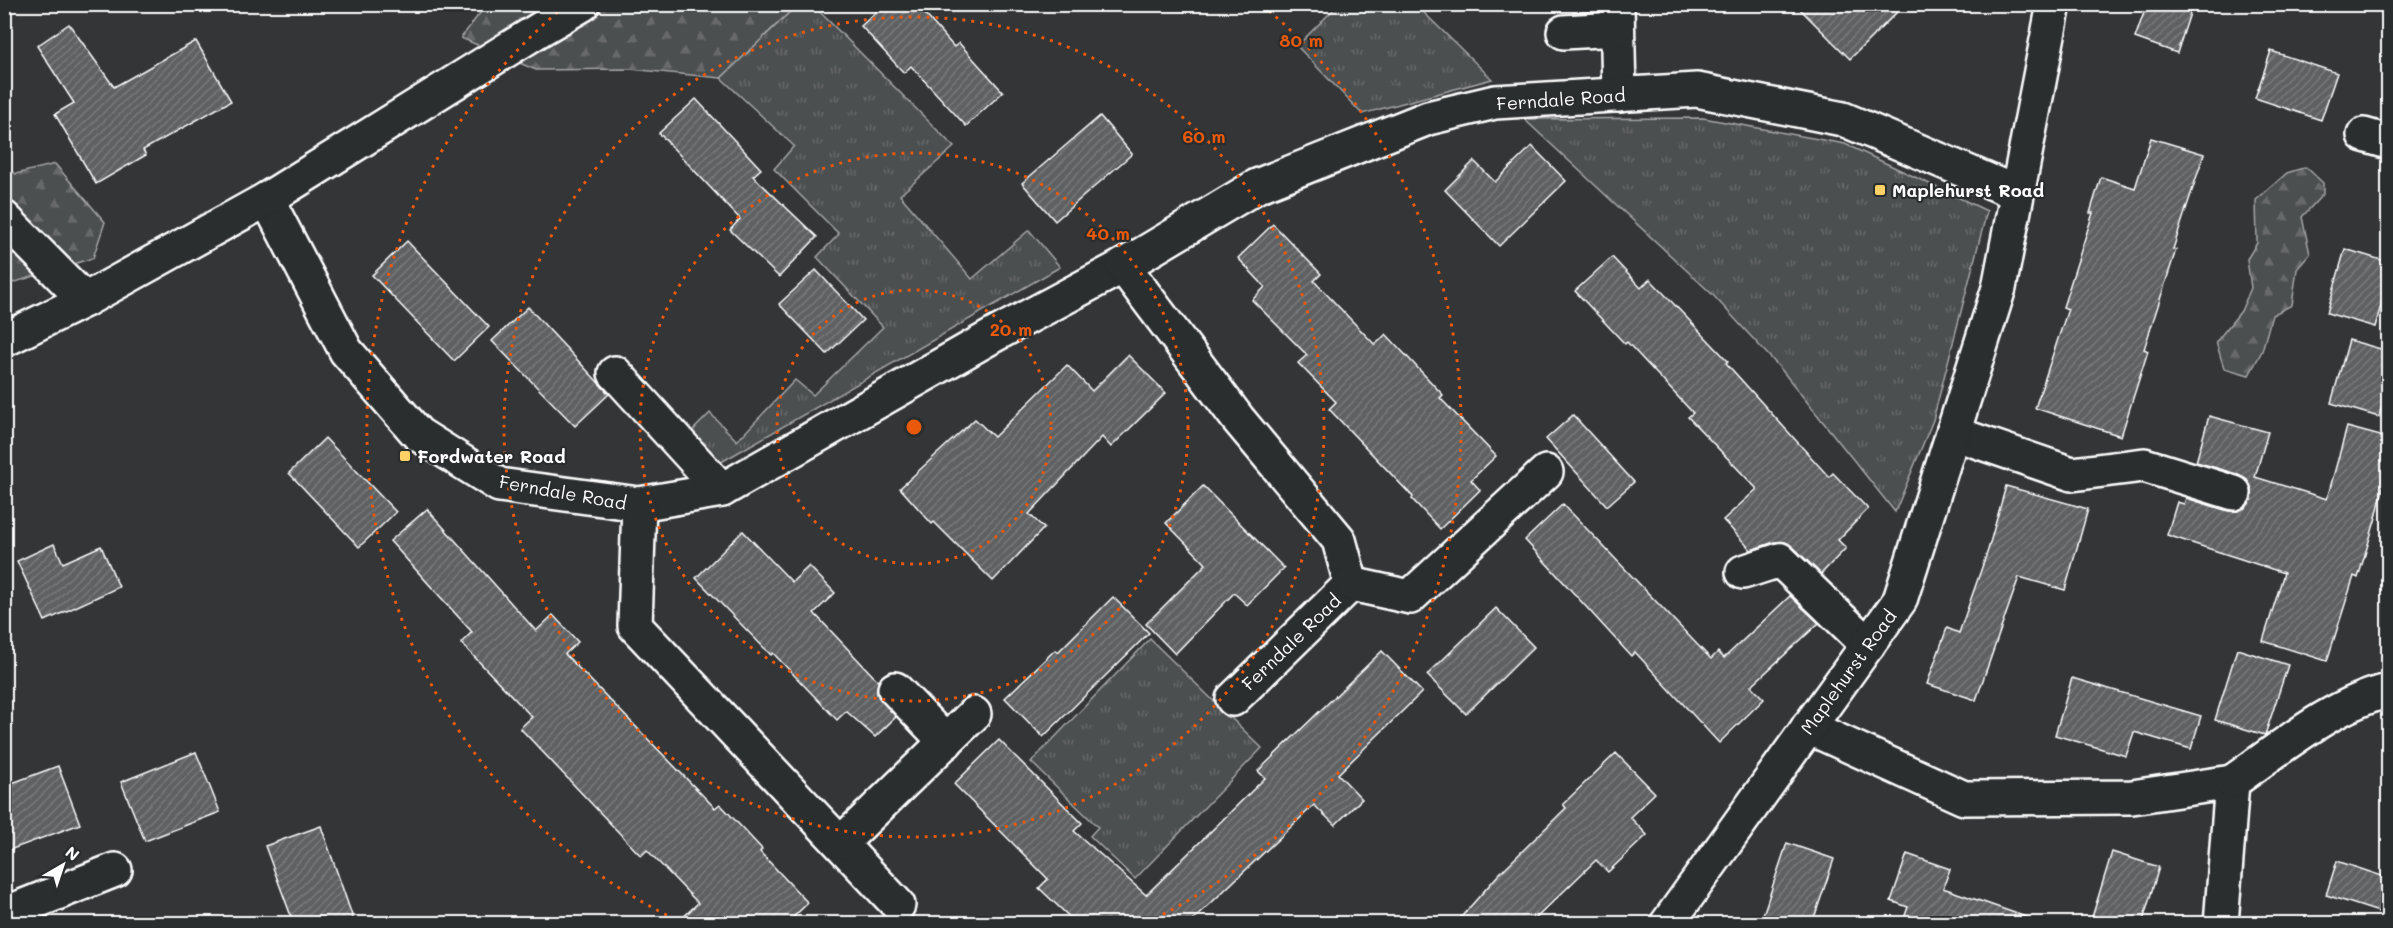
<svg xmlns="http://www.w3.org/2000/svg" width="2393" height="928" font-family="Mali,sans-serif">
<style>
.grass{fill:url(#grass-tufts);stroke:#a6a7a8;stroke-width:1.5}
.forest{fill:url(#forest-firs);stroke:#a6a7a8;stroke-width:1.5}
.building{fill:url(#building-hatch);stroke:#fff;stroke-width:1.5}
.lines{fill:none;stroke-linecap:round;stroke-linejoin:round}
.minor-casing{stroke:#fff;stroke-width:38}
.minor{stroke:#2a2d2e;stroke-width:33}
.ring{fill:none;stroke:#e8590c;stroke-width:3;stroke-dasharray:3 6}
.poi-dot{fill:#ffd166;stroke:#2a2d2e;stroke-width:2}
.labels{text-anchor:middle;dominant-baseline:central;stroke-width:4.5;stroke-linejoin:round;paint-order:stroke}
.street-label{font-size:18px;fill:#fff;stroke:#2a2d2e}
.poi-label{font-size:18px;font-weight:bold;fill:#fff;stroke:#2a2d2e;text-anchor:start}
.centre{fill:#e8590c;stroke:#2a2d2e;stroke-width:3}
.ring-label{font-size:18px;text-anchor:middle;font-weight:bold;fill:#e8590c;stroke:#2a2d2e;stroke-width:4.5;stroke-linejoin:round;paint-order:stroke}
</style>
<defs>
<pattern id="grass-tufts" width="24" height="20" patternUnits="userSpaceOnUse" patternTransform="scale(1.5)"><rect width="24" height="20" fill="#4c4f50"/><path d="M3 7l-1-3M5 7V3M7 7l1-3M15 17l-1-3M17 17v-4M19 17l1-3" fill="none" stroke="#67696a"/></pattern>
<pattern id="forest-firs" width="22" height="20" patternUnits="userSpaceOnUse" patternTransform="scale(1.5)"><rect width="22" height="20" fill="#4c4f50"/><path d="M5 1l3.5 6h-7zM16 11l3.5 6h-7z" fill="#67696a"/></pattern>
<pattern id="building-hatch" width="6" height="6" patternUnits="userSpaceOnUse" patternTransform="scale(1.5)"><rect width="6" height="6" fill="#5f6162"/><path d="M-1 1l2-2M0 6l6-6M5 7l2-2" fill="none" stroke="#77797a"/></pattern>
</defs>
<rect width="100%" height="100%" fill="#333536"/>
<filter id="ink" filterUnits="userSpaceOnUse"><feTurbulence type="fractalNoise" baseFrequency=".0167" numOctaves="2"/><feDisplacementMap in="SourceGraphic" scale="12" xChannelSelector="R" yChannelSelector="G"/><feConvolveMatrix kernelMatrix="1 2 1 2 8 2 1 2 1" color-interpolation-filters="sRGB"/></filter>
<g filter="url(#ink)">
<g class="grass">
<path d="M1339 4 1416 5 1492 79 1362 114 1297 46Z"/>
<path d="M797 5H813L954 147 900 195 972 279 1029 230 1060 267 718 464 689 434 710 413 737 441 795 380 813 395 883 327 817 257 839 234 774 169 794 146 721 78Z"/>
<path d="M1703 118 1845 144 1987 211 1933 420 1895 512 1780 368 1712 294 1524 119Z"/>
<path d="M1150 639 1262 748 1135 879 1090 836 1098 827 1031 762Z"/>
</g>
<g class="forest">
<path d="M486 5H797L721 78 630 69 536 70 461 38Z"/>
<path d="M55 164 105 222 93 258 6 285 5 284 4 167 16 174Z"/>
<path d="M2306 167 2323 183V194L2302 217 2310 254 2297 269 2292 305 2272 315 2262 351 2249 375 2224 368 2216 342 2241 311 2251 288 2247 259 2257 243 2256 200 2287 173Z"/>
</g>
<g class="building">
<path d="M885 4H916L954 47 959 43 1003 92 966 126 911 66 904 73 861 26Z"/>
<path d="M1795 4H1905L1850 59Z"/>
<path d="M2147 4H2193L2177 53 2135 38Z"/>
<path d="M69 24 114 87 196 41 231 101 143 150 146 155 96 184 55 114 74 103 37 46Z"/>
<path d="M2271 51 2337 73 2321 120 2255 98Z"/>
<path d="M696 99 761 169 753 176 817 237 779 277 730 230 740 219 659 133Z"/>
<path d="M1100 116 1132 154 1055 221 1022 183Z"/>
<path d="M2151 138 2204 154 2173 249 2176 250 2144 349 2148 351 2121 436 2035 408 2068 309 2063 307 2093 213H2090L2101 177 2135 188Z"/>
<path d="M1532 146 1566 181 1499 246 1445 190 1474 161 1495 182Z"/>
<path d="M1273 224 1321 274 1314 281 1375 345 1386 334 1443 395 1440 398 1496 456 1471 480 1480 490 1440 529 1412 499 1413 497 1329 409 1336 402 1298 363 1307 355 1252 300 1265 287 1238 258Z"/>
<path d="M407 241 489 327 454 361 372 275Z"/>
<path d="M2345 249 2388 262V280L2375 327 2327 313Z"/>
<path d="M1612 257 1641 288 1650 279 1728 361 1726 363 1829 477 1833 473 1868 509 1838 540 1846 548 1821 574 1793 547 1785 542H1774L1751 550 1723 520 1757 489 1688 417 1693 413 1627 342 1625 344 1575 291Z"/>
<path d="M816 270 863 320 827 354 779 304Z"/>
<path d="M528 307 609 394 575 426 492 341Z"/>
<path d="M2349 340 2388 351V383L2379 417 2331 403Z"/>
<path d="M1128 355 1166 393 1111 447 1102 437 1029 514 1044 528 993 581 934 522 932 524 900 488 975 419 994 437 1067 365 1092 391Z"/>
<path d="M1573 415 1634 482 1607 506 1546 439Z"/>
<path d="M2209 416 2268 432 2255 477 2327 499 2347 427 2388 438V466L2377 514 2358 578 2354 576 2327 661 2263 641 2284 573 2167 535 2177 502 2184 504 2186 498 2228 511H2238L2246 507 2252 499V489L2247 480 2240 475 2196 462Z"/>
<path d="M325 438 396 512 359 547 289 473Z"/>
<path d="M1203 486 1284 568 1247 605 1234 593 1175 654 1146 624 1206 564 1166 523Z"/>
<path d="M2006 486 2088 509 2065 590 2019 577 1976 700 1927 684 1947 628 1959 633 1988 550Z"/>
<path d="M1563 504 1711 659 1718 652 1724 658 1790 596 1819 623 1751 686 1764 699 1719 743 1635 652 1631 656 1525 540Z"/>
<path d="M427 509 536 631 553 615 578 642 565 654 715 808 720 804 762 849 760 852 808 903 786 924H676L698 903 647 850 641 856 520 728 532 717 461 643 472 632 390 541Z"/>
<path d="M743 531 792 582 809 566 835 593 814 613 878 681 877 694 896 717 875 737 846 711 837 720 773 653 771 655 696 578Z"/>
<path d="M54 544 63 563 101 546 119 587 45 621 17 561Z"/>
<path d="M1113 597 1149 633 1043 737 1005 698 1055 650 1058 652Z"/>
<path d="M1496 608 1534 647 1466 714 1427 675Z"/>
<path d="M2237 649 2288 665 2265 735 2215 720Z"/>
<path d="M1382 651 1422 692 1338 774 1362 799 1335 825 1314 805 1189 924H1077L1039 888 1048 879 954 784 999 740 1082 823 1074 831 1146 895 1265 778 1258 771Z"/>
<path d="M2072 678 2201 716 2191 749 2134 732 2126 756 2055 735Z"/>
<path d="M196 752 220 812 145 841 121 782Z"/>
<path d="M1616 753 1655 793 1630 817 1647 835 1608 872 1596 860 1530 924H1455L1499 874 1566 808 1563 804Z"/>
<path d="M58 766 80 824 4 852V786Z"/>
<path d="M321 826 355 924H294L265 846Z"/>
<path d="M1787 843 1834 859 1812 924H1760Z"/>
<path d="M2112 852 2159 867 2142 924H2090Z"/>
<path d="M1907 854 1950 869 1943 888 2029 918 2028 924H1902L1908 907 1891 901Z"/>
<path d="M2337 861 2388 878V915L2326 895Z"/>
</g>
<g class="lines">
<defs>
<g id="minor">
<path d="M1617 4 1619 95"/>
<path d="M1564 32 1617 29"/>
<path d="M2364 135 2388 142"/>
<path d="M267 199 346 351 418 434 499 485 639 504 722 490 996 334 1123 266 1257 186 1428 118 1495 102 1697 90 1843 119 2017 193"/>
<path d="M4 218 85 300"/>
<path d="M1123 266 1238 419 1339 540 1351 584 1233 699"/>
<path d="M4 340 85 300 267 199 542 28 583 4"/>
<path d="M615 373 722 490"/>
<path d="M1953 433 2072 474 2144 465 2234 493"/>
<path d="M639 504 635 626 898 905"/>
<path d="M1743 572 1780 560 1868 645"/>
<path d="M1351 584 1410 597 1546 472"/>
<path d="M895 689 946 742"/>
<path d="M1808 727 1964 798 2132 797 2232 782 2221 924"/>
<path d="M2232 782C2278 750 2334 703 2388 691"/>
<path d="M841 843 974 714"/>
<path d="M4 914 115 870"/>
<path d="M1667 924 1900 600 1999 288 2054 4"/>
</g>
</defs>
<use href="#minor" class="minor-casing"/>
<use href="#minor" class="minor"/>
</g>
</g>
<g class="ring">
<circle cx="914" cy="427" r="137"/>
<circle cx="914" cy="427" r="274"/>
<circle cx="914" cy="427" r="410"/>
<path d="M683 923A547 547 0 0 1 566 5M1262 5A547 547 0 0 1 1145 923"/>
</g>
<g class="poi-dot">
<rect x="1874" y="184" width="12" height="12" rx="3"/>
<rect x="399" y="450" width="12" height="12" rx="3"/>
</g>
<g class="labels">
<g class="street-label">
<text transform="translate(1561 99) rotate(-4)">Ferndale Road</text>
<text transform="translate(563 492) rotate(10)">Ferndale Road</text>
<text transform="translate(1291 642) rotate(-44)">Ferndale Road</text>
<text transform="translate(1848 672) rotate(-54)">Maplehurst Road</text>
</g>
<g class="poi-label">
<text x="1892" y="190">Maplehurst Road</text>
<text x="417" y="456">Fordwater Road</text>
</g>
</g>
<circle cx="914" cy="427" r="9" class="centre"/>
<g class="ring-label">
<text x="1301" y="47">80 m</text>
<text x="1204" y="143">60 m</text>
<text x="1108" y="240">40 m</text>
<text x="1011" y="336">20 m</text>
</g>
<rect width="2393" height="928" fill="none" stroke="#2a2d2e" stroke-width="24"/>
<rect x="12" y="12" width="2369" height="904" fill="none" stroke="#fff" stroke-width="2" filter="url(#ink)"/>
<g transform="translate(63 865) rotate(39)" stroke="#2a2d2e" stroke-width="4.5" paint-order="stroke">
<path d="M0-4.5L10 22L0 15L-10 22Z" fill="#ffffff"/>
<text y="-9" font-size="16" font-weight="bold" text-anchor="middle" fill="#ffffff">N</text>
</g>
</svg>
